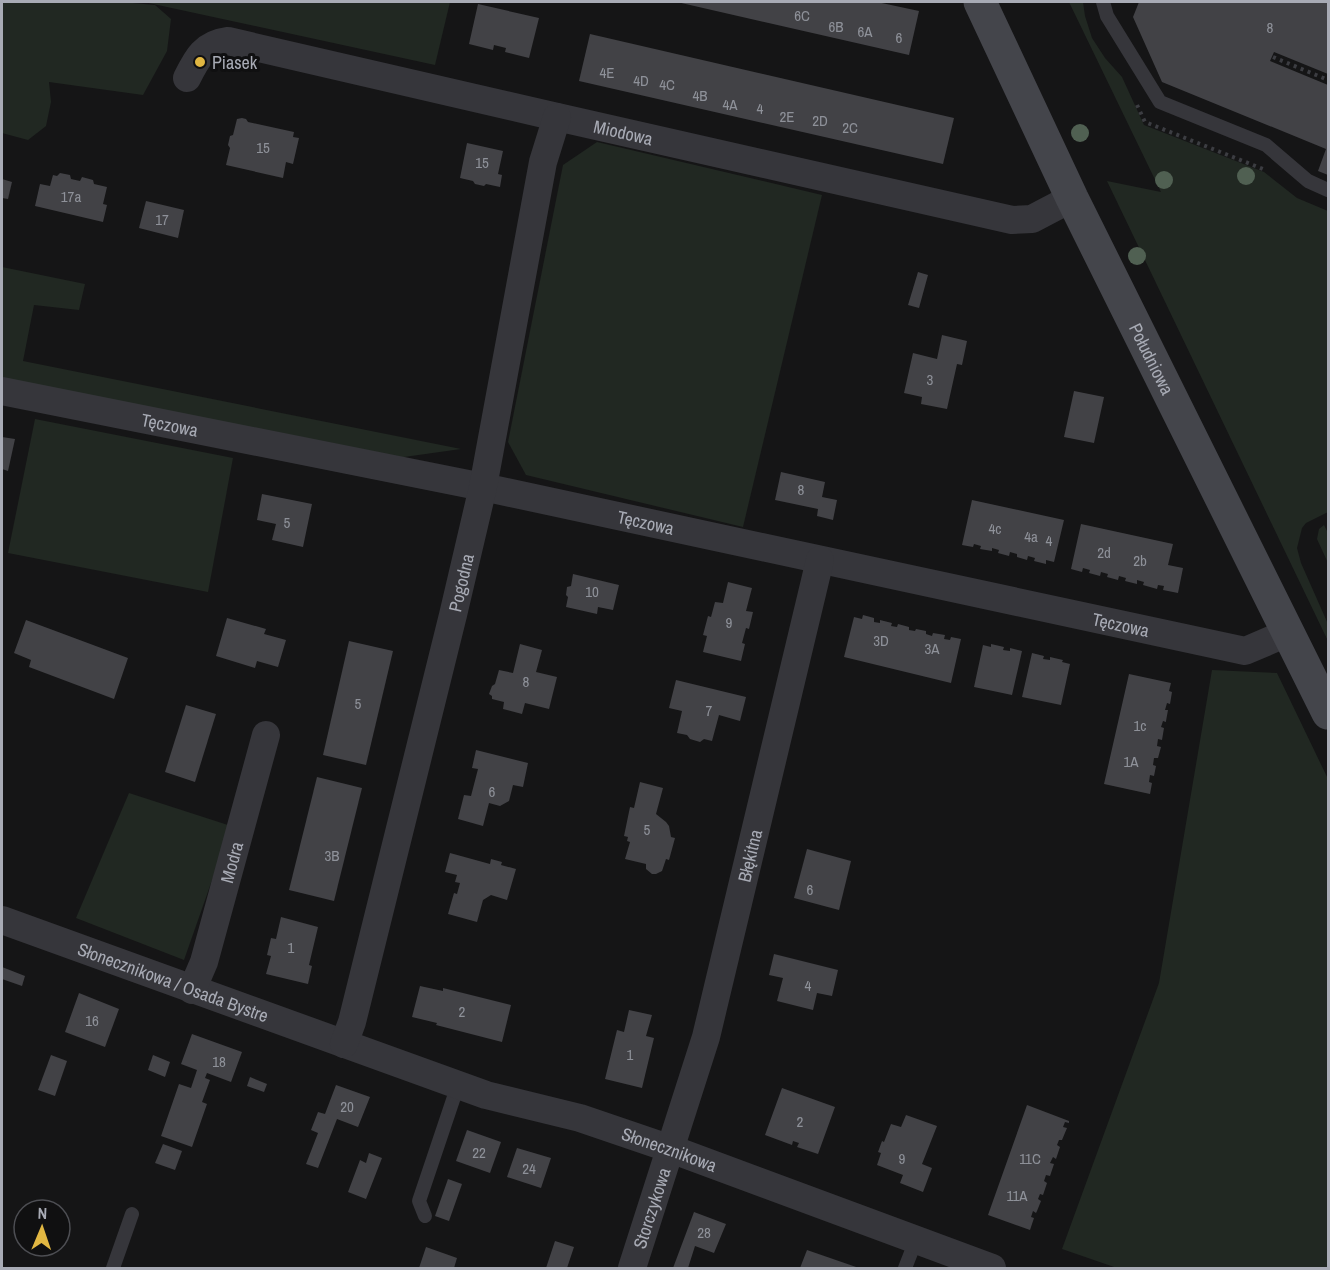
<svg xmlns="http://www.w3.org/2000/svg" width="1330" height="1270" font-family="'Archivo Narrow',sans-serif">
<style>
.green{fill:#212822}
.building{fill:#424246}
.lines{fill:none;stroke-linecap:round;stroke-linejoin:round}
.path{stroke:#3c3d42;stroke-width:4;stroke-dasharray:3 4.5;stroke-linecap:butt}
.lane{stroke:#36363b;stroke-width:14}
.street{stroke:#36363b;stroke-width:28}
.secondary{stroke:#44454b;stroke-width:33}
.tree{fill:#506052}
.poi-dot{fill:#e1b742;stroke:#101011;stroke-width:2}
.labels{text-anchor:middle;dominant-baseline:central;stroke-width:6;stroke-linejoin:round;paint-order:stroke}
.number-label{font-size:15px;fill:#8e9199}
.poi-label{font-size:18px;fill:#a8abb5;stroke:#101011;text-anchor:start}
.street-label{font-size:18px;fill:#a8abb5;stroke:#101011}
</style>
<rect width="100%" height="100%" fill="#151516"/>
<g class="green">
<path d="M2 2H122L155 5 171 19 167 51 143 95 49 82 51 102 46 126 28 140 2 133Z"/>
<path d="M144 2H450L435 65Z"/>
<path d="M1069 2H1083L1085 16 1092 38 1105 58 1122 77 1144 125 1264 172 1297 198 1328 211V512L1306 523 1302 528 1297 548 1301 563 1328 624V641L1107 181 1161 192Z"/>
<path d="M597 142 822 195 743 527 526 475 508 442 563 165Z"/>
<path d="M2 267 85 284 79 310 34 305 23 361 461 449 397 458 2 384Z"/>
<path d="M35 419 233 458 208 592 8 553Z"/>
<path d="M1324 525 1328 533V563L1317 539 1319 529Z"/>
<path d="M1212 670 1277 673 1328 779V1268H1117L1062 1249 1159 983Z"/>
<path d="M129 793 231 826 184 960 76 918Z"/>
</g>
<g class="building">
<path d="M677 2H877L919 11 909 55Z"/>
<path d="M1139 2H1328V74L1274 52 1270 61 1328 85V175L1318 171 1326 149 1162 82 1133 17Z"/>
<path d="M478 4 539 18 529 58 505 52 506 48 494 45 493 50 469 44Z"/>
<path d="M590 34 954 118 943 164 579 81Z"/>
<path d="M242 118 246 119 248 122 294 132 293 137 299 138 293 164 286 162 283 178 226 165 230 148 228 145 230 136 233 135 237 119Z"/>
<path d="M467 143 503 151 498 174 502 175 500 187 486 184 484 186 475 184 473 181 460 178Z"/>
<path d="M60 173 70 175 71 179 80 181 82 177 93 180 94 184 107 187 103 204 107 205 103 222 35 206 40 184 50 186 53 175 57 176Z"/>
<path d="M2 179 12 182 8 199 2 198Z"/>
<path d="M146 201 184 210 178 238 139 228Z"/>
<path d="M918 272 928 275 919 308 908 305Z"/>
<path d="M942 335 967 341 962 365 957 364 947 409 921 404 922 397 904 393 913 353 937 359Z"/>
<path d="M1074 391 1104 397 1094 443 1064 437Z"/>
<path d="M2 437 15 439 8 471 2 469Z"/>
<path d="M781 472 825 482 822 497 837 500 833 520 817 516 818 509 775 500Z"/>
<path d="M262 494 312 504 303 547 272 540 276 524 257 520Z"/>
<path d="M972 500 1064 520 1054 562 1046 560V564L1034 561 1035 558 1028 556 1027 560 1017 557V554L1010 552 1009 556 998 553 999 550 992 548V551L980 549 981 546 974 544 973 547 962 545Z"/>
<path d="M1081 524 1173 544 1168 565 1183 568 1178 593 1163 590 1164 586 1158 585 1157 589 1143 585 1144 582 1137 580V584L1125 581 1126 578 1119 576 1118 580 1107 577 1108 574 1101 572 1100 576 1089 573 1090 570 1083 568 1082 572 1071 569Z"/>
<path d="M573 574 619 585 613 610 598 607 597 614 566 607 568 597 566 595 567 587 571 586Z"/>
<path d="M728 582 752 588 746 611 753 612 749 629 746 628 742 643 745 644 741 661 703 652 707 636 703 635 708 616 711 617 715 602 723 603Z"/>
<path d="M863 615 874 618V622L880 623V620L892 623 891 626 897 627 898 624 909 627V630L915 631 916 629 926 631V634L932 636 933 633 945 635 944 639 950 640 951 637 961 639 951 683 844 657 854 617 862 619Z"/>
<path d="M227 618 266 629 264 634 286 640 278 667 257 661 255 668 216 656Z"/>
<path d="M26 620 128 658 114 699 29 667 31 660 14 653Z"/>
<path d="M349 641 393 651 366 765 323 755Z"/>
<path d="M520 644 542 650 536 672 557 677 549 709 525 703 522 714 503 709 504 702 492 699V696L489 694 492 686 495 684 499 670 513 673Z"/>
<path d="M991 644 1004 647 1003 650 1010 651V648L1022 651 1012 695 974 687 983 645 991 647Z"/>
<path d="M1032 653 1044 656 1043 659 1050 660V657L1063 660 1062 662 1070 664 1061 705 1022 697Z"/>
<path d="M1129 674 1171 683 1169 691 1172 692 1170 704 1167 703 1165 710H1168L1166 721V722L1163 721 1161 727 1164 728 1162 740 1158 739 1157 746 1161 747 1158 758H1154L1153 765 1156 766 1154 776 1150 775 1149 782 1152 783 1150 794 1104 784Z"/>
<path d="M676 680 746 697 740 721 719 715 712 741 704 739 700 742 690 739 687 735 677 733 682 711 669 708Z"/>
<path d="M186 705 216 714 195 782 165 772Z"/>
<path d="M476 750 528 763 523 787 513 785 509 801 500 806 489 803 483 826 458 819 464 795 471 796 478 769 472 768Z"/>
<path d="M317 777 362 788 334 901 289 890Z"/>
<path d="M640 782 663 788 656 814 666 822 669 826 671 837 675 838 669 860 666 859 662 871 656 874H652L646 869V864L625 859 630 842 627 841 628 837 624 836 630 807 634 808Z"/>
<path d="M807 849 851 861 839 910 794 898Z"/>
<path d="M450 853 490 864 491 859 502 862 501 865 516 869 507 900 491 895 483 900 477 922 448 914 454 893 457 894 460 883 455 882 457 875 445 872Z"/>
<path d="M281 917 318 927 309 965 312 966 308 984 266 974 271 956 267 955 271 938 276 939Z"/>
<path d="M774 954 838 970 832 996 817 993 813 1010 777 1001 783 978 769 975Z"/>
<path d="M2 967 25 976 22 986 2 979Z"/>
<path d="M420 986 443 991V988L511 1005 502 1042 436 1025 437 1023 412 1017Z"/>
<path d="M79 993 119 1009 105 1047 65 1032Z"/>
<path d="M629 1010 652 1015 646 1036 654 1038 642 1088 605 1079 617 1030 624 1032Z"/>
<path d="M192 1034 242 1052 231 1082 207 1073 205 1078 210 1080 202 1102 207 1104 192 1147 161 1136 179 1084 191 1088 197 1070 181 1064Z"/>
<path d="M51 1055 67 1061 55 1096 38 1090Z"/>
<path d="M153 1055 170 1062 165 1077 148 1070Z"/>
<path d="M250 1077 267 1084 264 1092 247 1086Z"/>
<path d="M336 1085 370 1097 358 1127 337 1119 318 1168 306 1164 318 1133 311 1130 318 1112 325 1114Z"/>
<path d="M782 1088 835 1107 818 1154 797 1147 799 1143 793 1141 792 1145 765 1135Z"/>
<path d="M1027 1105 1069 1121V1123L1065 1122 1063 1127 1067 1128 1062 1140H1059L1057 1145 1060 1147 1056 1159 1053 1157 1050 1163 1054 1164 1050 1176 1046 1175 1044 1181 1047 1183 1043 1195 1040 1194 1038 1199 1041 1201 1037 1211 1036 1213 1033 1211 1031 1217 1034 1218 1030 1230 988 1215Z"/>
<path d="M906 1115 937 1126 922 1164 932 1168 923 1192 900 1183 903 1175 877 1165 881 1153 878 1152 882 1141 884 1142 891 1124 901 1127Z"/>
<path d="M467 1130 501 1142 490 1173 456 1161Z"/>
<path d="M163 1144 182 1151 175 1170 155 1163Z"/>
<path d="M517 1148 551 1158 541 1188 507 1177Z"/>
<path d="M369 1153 382 1158 366 1199 348 1192 360 1160 366 1163Z"/>
<path d="M448 1179 462 1184 449 1221 435 1216Z"/>
<path d="M694 1212 726 1224 714 1253 695 1246 688 1268H673Z"/>
<path d="M555 1241 574 1247 567 1268H546Z"/>
<path d="M426 1247 457 1258 454 1268H419Z"/>
<path d="M807 1250 859 1268H800Z"/>
</g>
<g class="lines">
<g class="path">
<path d="M1273 57 1328 80"/>
<path d="M1137 105 1145 122 1263 169"/>
</g>
<g class="lane">
<path d="M1103 2 1107 16 1160 102 1266 145 1308 181 1328 190"/>
<path d="M425 1216 419 1201 458 1085"/>
<path d="M113 1268 132 1214"/>
<path d="M905 1268 916 1240"/>
</g>
<g class="street">
<path id="s1" d="M187 78C197 58 204 44 228 41L557 117 1012 220 1032 219 1072 198"/>
<path id="s2" d="M2 391 483 487 1245 651 1287 633"/>
<path id="s3" d="M2 920 486 1095 580 1118 671 1149 992 1268"/>
<path id="s4" d="M192 990 204 962 266 735"/>
<path id="s5" d="M344 1044 352 1022 453 615 483 487 543 162 557 117"/>
<path id="s6" d="M632 1268 706 1037 820 560"/>
</g>
<path class="secondary" id="s7" d="M980 2 1072 198 1328 713"/>
</g>
<g class="tree">
<circle cx="1080" cy="133" r="9"/>
<circle cx="1246" cy="176" r="9"/>
<circle cx="1164" cy="180" r="9"/>
<circle cx="1137" cy="256" r="9"/>
</g>
<circle class="poi-dot" cx="200" cy="62" r="6"/>
<g class="labels">
<g class="number-label">
<text x="802" y="15">6C</text>
<text x="836" y="26">6B</text>
<text x="1270" y="27">8</text>
<text x="865" y="31">6A</text>
<text x="899" y="37">6</text>
<text x="607" y="72">4E</text>
<text x="641" y="80">4D</text>
<text x="667" y="84">4C</text>
<text x="700" y="95">4B</text>
<text x="730" y="104">4A</text>
<text x="760" y="108">4</text>
<text x="787" y="116">2E</text>
<text x="820" y="120">2D</text>
<text x="850" y="127">2C</text>
<text x="263" y="147">15</text>
<text x="482" y="162">15</text>
<text x="71" y="196">17a</text>
<text x="162" y="219">17</text>
<text x="930" y="379">3</text>
<text x="801" y="489">8</text>
<text x="287" y="522">5</text>
<text x="995" y="528">4c</text>
<text x="1031" y="536">4a</text>
<text x="1049" y="540">4</text>
<text x="1104" y="552">2d</text>
<text x="1140" y="560">2b</text>
<text x="592" y="591">10</text>
<text x="729" y="622">9</text>
<text x="881" y="640">3D</text>
<text x="932" y="648">3A</text>
<text x="526" y="681">8</text>
<text x="358" y="703">5</text>
<text x="709" y="710">7</text>
<text x="1140" y="725">1c</text>
<text x="1131" y="761">1A</text>
<text x="492" y="791">6</text>
<text x="647" y="829">5</text>
<text x="332" y="855">3B</text>
<text x="810" y="889">6</text>
<text x="291" y="947">1</text>
<text x="808" y="985">4</text>
<text x="462" y="1011">2</text>
<text x="92" y="1020">16</text>
<text x="630" y="1054">1</text>
<text x="219" y="1061">18</text>
<text x="347" y="1106">20</text>
<text x="800" y="1121">2</text>
<text x="479" y="1152">22</text>
<text x="902" y="1158">9</text>
<text x="1030" y="1158">11C</text>
<text x="529" y="1168">24</text>
<text x="1017" y="1195">11A</text>
<text x="704" y="1232">28</text>
</g>
<g class="poi-label">
<text x="212" y="62">Piasek</text>
</g>
<g class="street-label">
<text stroke="none"><textPath href="#s1" startOffset="464">Miodowa</textPath></text>
<text stroke="none"><textPath href="#s7" startOffset="396">Południowa</textPath></text>
<text stroke="none"><textPath href="#s2" startOffset="171">Tęczowa</textPath></text>
<text stroke="none"><textPath href="#s2" startOffset="657">Tęczowa</textPath></text>
<text stroke="none"><textPath href="#s5" startOffset="476">Pogodna</textPath></text>
<text stroke="none"><textPath href="#s2" startOffset="1143">Tęczowa</textPath></text>
<text stroke="none"><textPath href="#s6" startOffset="429">Błękitna</textPath></text>
<text stroke="none"><textPath href="#s4" startOffset="134">Modra</textPath></text>
<text stroke="none"><textPath href="#s3" startOffset="182">Słonecznikowa / Osada Bystre</textPath></text>
<text stroke="none"><textPath href="#s3" startOffset="706">Słonecznikowa</textPath></text>
<text stroke="none"><textPath href="#s6" startOffset="63">Storczykowa</textPath></text>
</g>
</g>
<rect width="1330" height="1270" fill="none" stroke="#a8abb5" stroke-width="6"/>
<g transform="translate(42 1228) rotate(2)"><circle r="28" fill="#101011" stroke="#4d4e53" stroke-width="1.5"/>
<path d="M0-4.5L10 22L0 15L-10 22Z" fill="#e1b742"/>
<text y="-9" font-size="16" font-weight="bold" text-anchor="middle" fill="#a8abb5">N</text>
</g>
</svg>
